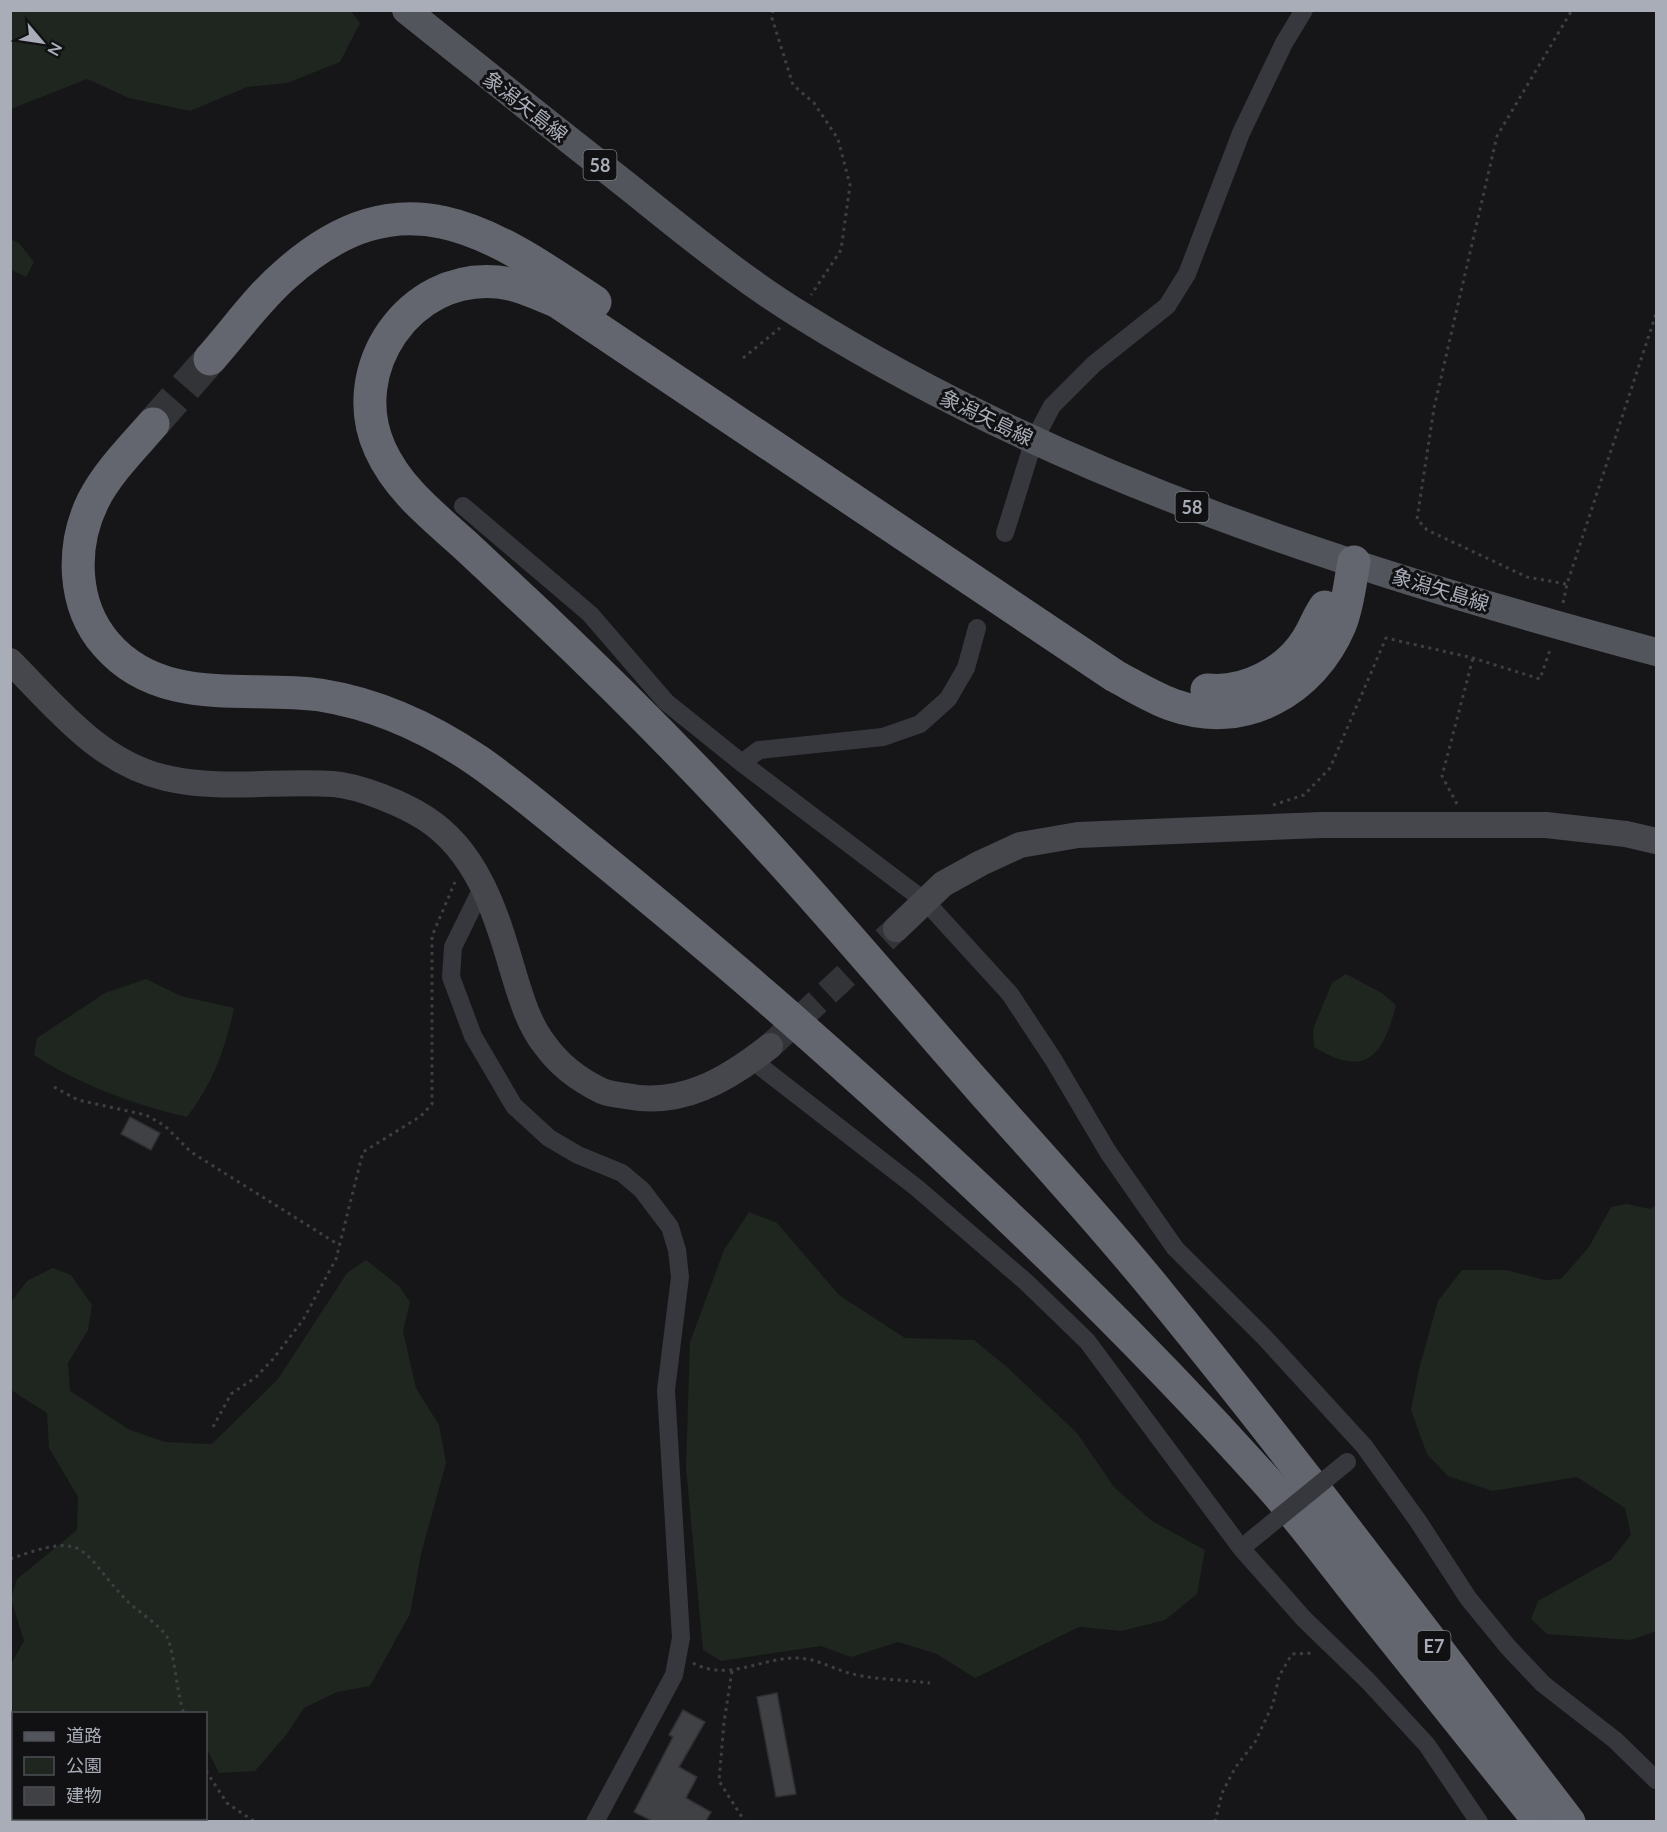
<svg xmlns="http://www.w3.org/2000/svg" width="1667" height="1832" font-family="Lato,'Noto Sans JP',sans-serif">
<style>
.green{fill:#1e261f}
.building{fill:#404145;stroke:#303034;stroke-width:1.5}
.lines{fill:none;stroke-linecap:round;stroke-linejoin:round}
.secondary-tunnel{stroke:#333438;stroke-width:26;stroke-dasharray:26 13;stroke-linecap:butt}
.highway-tunnel{stroke:#333438;stroke-width:33;stroke-dasharray:33 16;stroke-linecap:butt}
.path{stroke:#3d3f44;stroke-width:3;stroke-dasharray:3 4.5;stroke-linecap:butt}
.street{stroke:#37383d;stroke-width:18}
.secondary{stroke:#45474d;stroke-width:26}
.primary{stroke:#53555c;stroke-width:28}
.highway{stroke:#63666e;stroke-width:33}
.street-bridge{stroke:#37383d;stroke-width:18}
.labels{text-anchor:middle;dominant-baseline:central;stroke-width:6;stroke-linejoin:round;paint-order:stroke}
.shield{fill:#111113;stroke:#7b7e86;stroke-width:1.5}
.shield-label{font-size:18px;font-weight:bold;fill:#a8adb8}
.street-label{font-size:20px;fill:#a8adb8;stroke:#111113}
</style>
<rect width="100%" height="100%" fill="#161618"/>
<g class="green">
<path d="M351 11 360 23 340 62 287 83 247 87 190 111 129 98 87 79 11 109V11Z"/>
<path d="M10 239 19 243 34 262 26 277 11 270Z"/>
<path d="M1346 974 1382 993 1396 1005C1383 1056 1366 1079 1314 1047L1313 1029 1332 983Z"/>
<path d="M146 979 181 996 234 1008C226 1047 212 1085 187 1117 137 1106 76 1083 34 1055L37 1038 105 993Z"/>
<path d="M1627 1204 1650 1209 1656 1205V1631L1631 1640 1547 1634 1531 1619 1538 1601 1611 1560 1631 1535 1625 1508 1577 1477 1492 1491 1448 1476 1427 1454 1411 1410 1419 1369 1438 1301 1462 1270H1506L1545 1280 1561 1279 1589 1247 1611 1207Z"/>
<path d="M749 1212 777 1223 839 1295 905 1338 974 1340 1007 1367 1077 1433 1114 1487 1152 1521 1205 1550 1197 1594 1165 1620 1122 1631 1079 1627 975 1678 937 1654 898 1642 851 1657 821 1646 721 1661 703 1650 686 1467 690 1342 724 1250Z"/>
<path d="M366 1260 399 1286 410 1302 403 1331 416 1388 439 1425 446 1463 421 1554 410 1614 370 1686 337 1692 304 1708 286 1735 255 1771 219 1773 206 1747V1714H14L13 1759 11 1760V1664L24 1641 11 1599 17 1579 77 1530 78 1497 49 1448 47 1413 11 1390V1302L27 1281 53 1268 71 1275 92 1305 88 1330 68 1363 70 1391 130 1430 165 1442 212 1444 278 1379 347 1273Z"/>
</g>
<g class="building">
<path d="M130 1117 160 1133 151 1150 121 1134Z"/>
<path d="M777 1693 796 1794 776 1797 757 1697Z"/>
<path d="M683 1710 705 1722 679 1767 697 1777 686 1798 711 1812 706 1821H652L634 1812 673 1737 669 1735Z"/>
</g>
<g class="lines">
<path class="secondary-tunnel" d="M770 1046 896 929"/>
<path class="highway-tunnel" d="M153 424 210 359"/>
<g class="path">
<path d="M773 10 772 18 793 85 814 103 838 139 850 185 841 250 811 295"/>
<path d="M743 358 780 328"/>
<path d="M1566 584 1527 577 1427 530 1417 519 1434 408 1497 136 1572 10"/>
<path d="M1563 603 1567 584 1656 314"/>
<path d="M1457 804 1442 776 1473 658"/>
<path d="M1273 805 1304 795 1330 768 1386 638 1473 658 1540 679 1551 647"/>
<path d="M54 1087 78 1100 146 1115 165 1126 191 1152 339 1245"/>
<path d="M213 1427 231 1394 256 1377 273 1359 303 1320 336 1259 363 1152 421 1116 432 1104V936L455 882"/>
<path d="M10 1559C88 1531 78 1548 126 1600 137 1611 160 1625 167 1637 174 1650 177 1695 184 1714"/>
<path d="M693 1663C728 1682 760 1658 796 1658 818 1658 836 1671 857 1675 881 1680 906 1680 930 1683"/>
<path d="M732 1671 724 1722 719 1781 745 1822"/>
<path d="M206 1771 227 1803 255 1822"/>
<path d="M1215 1822 1222 1793 1235 1768 1255 1742 1273 1704 1279 1676 1292 1654 1314 1653"/>
</g>
<g class="street">
<path d="M463 506 590 614 666 702 742 763 926 902 1010 994 1053 1059 1108 1152 1175 1248 1266 1339 1364 1446 1418 1521 1468 1598 1508 1647 1543 1684 1615 1740 1656 1780"/>
<path d="M1005 533 1034 440 1052 406 1094 364 1167 306 1187 274 1241 133 1284 43 1304 10"/>
<path d="M742 763 759 750 883 737 920 724 948 699 966 668 977 628"/>
<path d="M483 886 453 947 451 977 473 1036 514 1106 549 1138 578 1155 622 1173 642 1190 670 1227 677 1250 680 1277 666 1390 681 1638 674 1675 595 1822"/>
<path d="M752 1060 917 1188 1026 1282 1087 1341 1241 1548 1304 1619 1367 1680 1427 1745 1479 1822"/>
</g>
<g class="secondary">
<path d="M10 661C55 706 99 763 166 778 221 791 277 780 333 784 360 786 403 804 425 818 477 851 496 913 512 968 520 994 528 1024 545 1045 560 1066 579 1080 602 1091 609 1094 618 1095 626 1096 681 1107 727 1080 770 1046"/>
<path d="M896 929 943 884 981 863 1020 845 1078 835 1321 825H1546L1626 834 1656 841"/>
</g>
<path class="primary" d="M406 10C481 70 555 129 630 188 685 232 743 280 802 316 1063 479 1361 573 1656 652"/>
<g class="highway">
<path d="M210 359C235 331 258 298 286 274 401 172 487 229 595 302"/>
<path d="M153 424C132 448 107 473 93 501 71 546 72 605 106 644 161 708 246 685 320 695 377 704 431 729 478 761 514 786 547 814 580 841 645 894 709 947 771 1001 947 1155 1113 1310 1269 1484 1302 1521 1332 1562 1364 1602 1422 1675 1481 1748 1540 1822"/>
<path d="M1354 562C1350 582 1348 606 1340 625 1312 691 1244 730 1173 705 1153 698 1134 686 1115 676L558 302C539 294 519 284 498 282 409 273 344 370 380 449 398 489 432 515 464 544 490 568 516 593 542 617 625 696 705 777 782 862 849 936 913 1012 979 1087 1041 1157 1104 1225 1162 1297 1302 1468 1434 1646 1569 1822"/>
<path d="M1207 690C1245 694 1287 672 1307 640 1314 629 1318 617 1325 607"/>
</g>
<path class="street-bridge" d="M1250 1541 1347 1462"/>
</g>
<g class="labels">
<g class="shield">
<rect x="583.5" y="150" width="33" height="30" rx="4.5"/>
<rect x="1175.5" y="492" width="33" height="30" rx="4.5"/>
<rect x="1417.5" y="1631" width="33" height="30" rx="4.5"/>
</g>
<g class="shield-label">
<text x="600" y="165">58</text>
<text x="1192" y="507">58</text>
<text x="1434" y="1646">E7</text>
</g>
<g class="street-label">
<text transform="translate(526 106) rotate(38)">象潟矢島線</text>
<text transform="translate(987 417) rotate(26)">象潟矢島線</text>
<text transform="translate(1441 589) rotate(17)">象潟矢島線</text>
</g>
</g>
<rect width="1667" height="1832" fill="none" stroke="#a8adb8" stroke-width="24"/>
<rect x="12" y="1712" width="195" height="108" fill="#111113" stroke="#4d4f55" stroke-width="1.5"/>
<rect x="24" y="1732" width="30" height="9" fill="#53555c" stroke="#4d4f55" stroke-width="1.5"/>
<text x="66" y="1742" font-size="18" fill="#a8adb8">道路</text>
<rect x="24" y="1757" width="30" height="18" fill="#1e261f" stroke="#4d4f55" stroke-width="1.5"/>
<text x="66" y="1772" font-size="18" fill="#a8adb8">公園</text>
<rect x="24" y="1787" width="30" height="18" fill="#404145" stroke="#4d4f55" stroke-width="1.5"/>
<text x="66" y="1802" font-size="18" fill="#a8adb8">建物</text>
<g transform="translate(42 42) rotate(119)" stroke="#111113" stroke-width="4.5" paint-order="stroke">
<path d="M0-4.5L10 22L0 15L-10 22Z" fill="#a8adb8"/>
<text y="-9" font-size="16" font-weight="bold" text-anchor="middle" fill="#a8adb8">N</text>
</g>
</svg>
